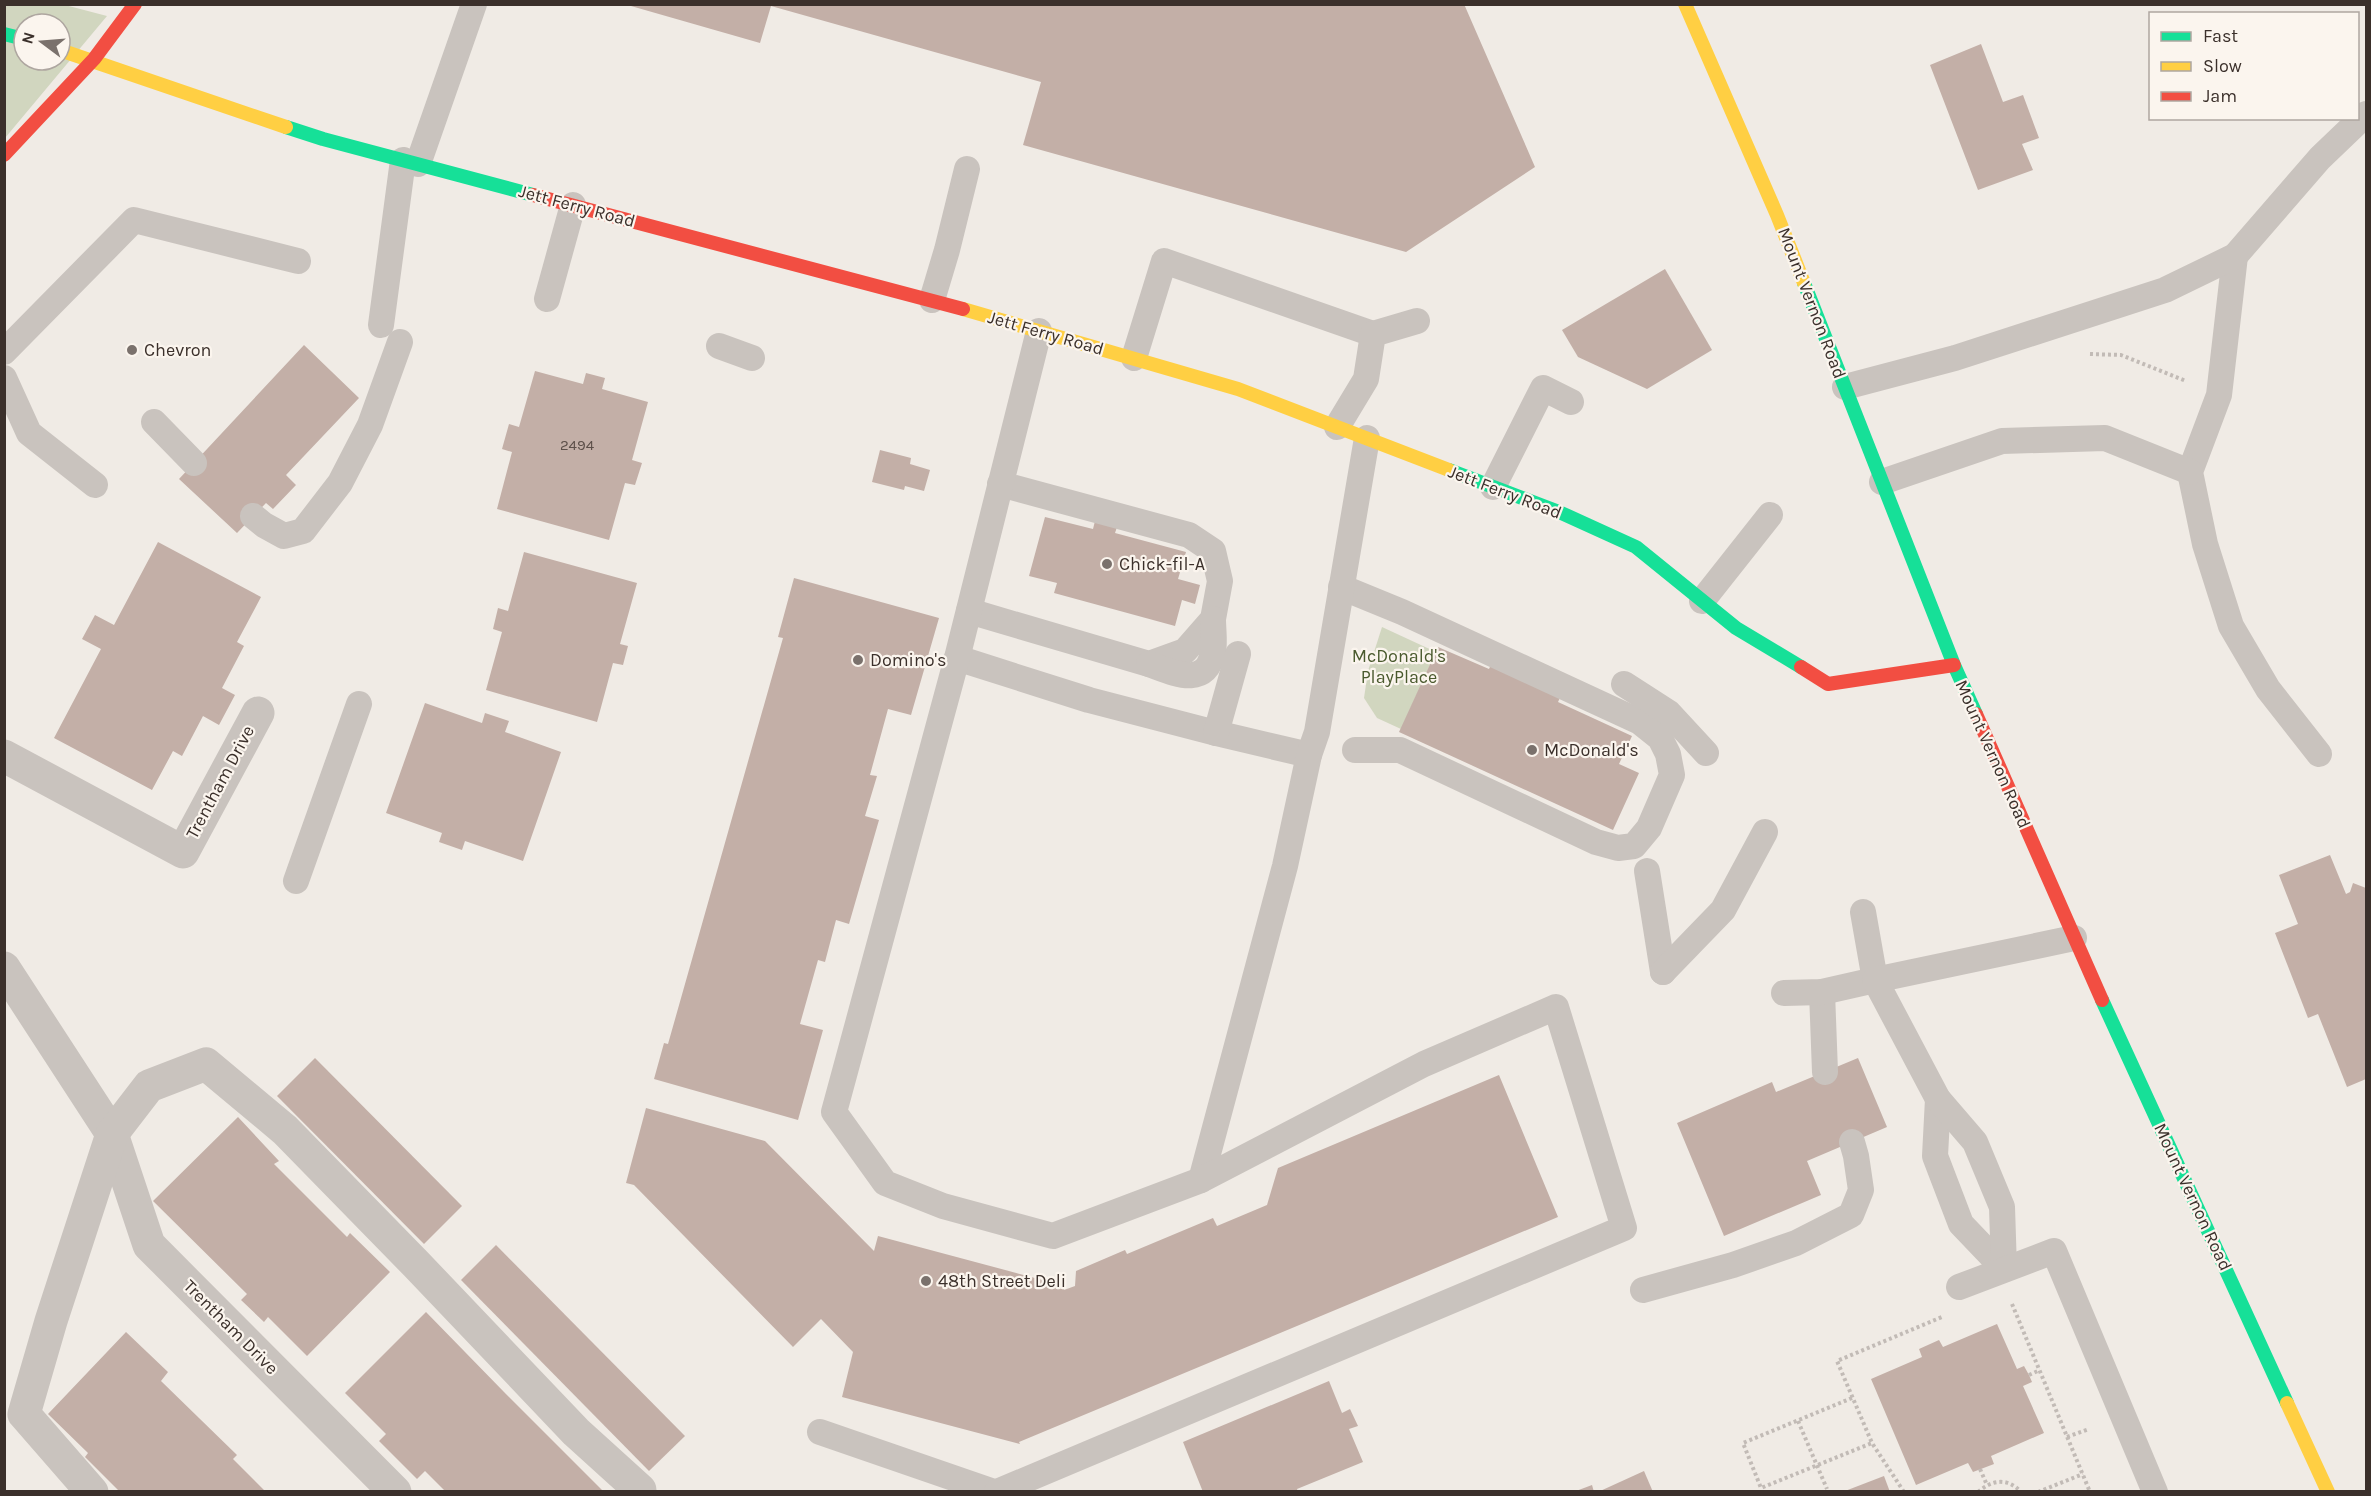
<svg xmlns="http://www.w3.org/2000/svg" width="2371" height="1496" font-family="Karla,sans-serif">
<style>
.green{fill:#d1d6bf;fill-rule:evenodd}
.building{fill:#c3afa7}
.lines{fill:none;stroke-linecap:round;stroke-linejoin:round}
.path{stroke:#c2bbb6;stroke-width:4;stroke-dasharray:3 3;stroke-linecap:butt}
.lane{stroke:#c9c3be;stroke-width:26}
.street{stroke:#c9c3be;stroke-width:33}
.fast{stroke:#16e098;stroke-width:14}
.slow{stroke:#ffcf43;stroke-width:14}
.jam{stroke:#f24e42;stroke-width:14}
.poi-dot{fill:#7a716c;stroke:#fbf5ee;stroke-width:2}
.labels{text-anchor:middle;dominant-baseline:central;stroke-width:4.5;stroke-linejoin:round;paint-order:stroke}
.number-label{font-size:15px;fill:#5d504a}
.street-label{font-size:18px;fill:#3b302b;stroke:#fbf5ee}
.poi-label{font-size:18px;fill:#3b302b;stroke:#fbf5ee;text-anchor:start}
.park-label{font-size:18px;fill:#4a5a2e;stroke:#fbf5ee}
</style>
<rect width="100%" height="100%" fill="#f0ebe5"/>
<g class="green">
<path d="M5 5H65L107 16 5 138ZM24 24H60V60H24Z"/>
<path d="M1382 627 1436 652 1401 729 1377 718 1364 698 1368 671Z"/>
</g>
<g class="building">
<path d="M624 4H1464L1535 167 1406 252 1023 145 1041 82 771 6 760 43Z"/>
<path d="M1981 44 2003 102 2023 95 2039 138 2022 144 2033 170 1978 190 1930 65Z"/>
<path d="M1665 269 1712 350 1647 389 1578 357 1562 330Z"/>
<path d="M304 345 359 398 286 475 296 485 273 509 266 503 237 533 179 479Z"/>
<path d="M535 371 583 384 586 373 605 378 602 389 648 402 632 460 642 463 635 485 625 483 609 540 497 509 512 452 502 449 509 424 519 427Z"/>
<path d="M880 450 911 458 910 464 930 470 924 491 905 486 904 490 872 482Z"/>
<path d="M1045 517 1093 529 1095 521 1117 527 1115 533 1186 552 1178 579 1200 585 1195 604 1182 600 1175 626 1054 593 1057 583 1029 576Z"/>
<path d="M158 542 261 597 237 642 244 646 222 688 235 695 219 725 203 716 182 756 173 751 152 790 54 738 101 649 82 639 95 615 114 625Z"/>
<path d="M524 552 637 583 620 644 628 646 623 665 613 663 597 722 486 690 502 632 493 629 498 608 508 611Z"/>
<path d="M794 578 939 618 911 715 888 709 870 775 877 776 865 816 879 820 849 924 836 920 825 962 818 960 800 1024 823 1030 798 1120 654 1079 664 1043 668 1044 783 638 778 637Z"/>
<path d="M1438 647 1489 669 1494 658 1564 689 1558 702 1632 736 1619 764 1639 773 1613 830 1399 732Z"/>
<path d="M425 703 482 723 485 713 509 721 505 732 561 752 523 861 465 841 462 850 439 842 442 833 386 813Z"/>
<path d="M2330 855 2346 894 2350 892 2353 883 2366 888V1079L2347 1087 2318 1014 2308 1018 2275 933 2298 924 2279 875Z"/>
<path d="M315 1058 462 1206 424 1244 277 1096Z"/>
<path d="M1858 1058 1887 1127 1807 1161 1821 1195 1724 1236 1677 1123 1772 1082 1776 1092Z"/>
<path d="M1499 1075 1558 1217 1019 1442 1020 1444 842 1397 853 1352 821 1319 793 1347 634 1185 626 1183 646 1108 765 1141 874 1251 878 1236 1065 1286 1064 1290 1075 1286 1076 1271 1125 1250 1127 1254 1213 1218 1217 1226 1267 1205 1278 1168Z"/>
<path d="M238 1117 279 1161 274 1164 347 1237 350 1233 390 1272 307 1356 268 1317 264 1322 241 1300 247 1294 153 1201Z"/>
<path d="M496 1245 685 1436 649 1471 461 1280Z"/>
<path d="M426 1312 504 1392 604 1492H446L425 1471 417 1479 379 1441 386 1434 345 1393Z"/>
<path d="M1997 1324 2017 1369 2024 1366 2029 1375 2032 1382 2023 1386 2044 1433 1991 1456 1994 1464 1973 1472 1968 1463 1916 1485 1871 1379 1922 1357 1919 1349 1939 1340 1943 1347Z"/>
<path d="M126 1332 168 1372 161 1381 237 1455 233 1459 266 1492H120L85 1457 88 1453 48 1414Z"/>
<path d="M1329 1381 1342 1413 1350 1409 1358 1426 1349 1429 1363 1462 1297 1489 1298 1492H1203L1183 1442Z"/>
<path d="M1644 1471 1653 1492H1598Z"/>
<path d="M1884 1476 1890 1492H1845V1491Z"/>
<path d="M1592 1485 1594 1492H1576V1491Z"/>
</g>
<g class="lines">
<g class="path">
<path d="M2090 354 2121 355 2186 381"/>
<path d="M2012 1304 2090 1492"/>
<path d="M2029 1375 2040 1370"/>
<path d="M1852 1398 1743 1443 1761 1488 1872 1443"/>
<path d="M1798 1421 1827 1489"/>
<path d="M2067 1437 2089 1429"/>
<path d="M1980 1469 1987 1485"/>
<path d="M1904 1492 1872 1443 1837 1361 1942 1317"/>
<path d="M1978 1492C1992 1480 2007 1477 2021 1492"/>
<path d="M2038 1492 2083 1474"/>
</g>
<g class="lane">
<path d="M418 164 474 4"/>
<path d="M2235 256 2219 395 2190 472 2205 544 2231 626 2268 689 2319 754"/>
<path d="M547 299 573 205"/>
<path d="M932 300 947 250 967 169"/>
<path d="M381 325 403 160"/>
<path d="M719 346 752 358"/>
<path d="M4 352 134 220 298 261"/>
<path d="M1134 358 1164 261 1373 334"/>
<path d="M4 378 29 433 95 485"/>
<path d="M1845 387 1955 358 2165 290 2235 256 2320 158 2366 114"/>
<path d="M154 422 194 463"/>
<path d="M1337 427 1366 379 1373 334 1417 321"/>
<path d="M1882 482 2002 441 2105 438 2190 472"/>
<path d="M1493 487 1543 388 1571 402"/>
<path d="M253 516 264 525 284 536 303 531 340 483 370 425 400 342"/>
<path d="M1341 587 1402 612 1640 722 1660 738 1668 754 1672 775 1649 828 1634 846 1618 848 1596 842 1400 750H1355"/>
<path d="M1702 601 1770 515"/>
<path d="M969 611 1149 664 1185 651 1213 619 1220 581 1213 551 1189 535 1000 484"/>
<path d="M957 658 1089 700 1216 733 1309 755"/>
<path d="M1149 664C1172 672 1206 690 1213 652 1215 642 1213 629 1213 619"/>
<path d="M1624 684 1669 713 1706 753"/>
<path d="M1216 733 1238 654"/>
<path d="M1647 871 1663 972"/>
<path d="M296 881 359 704"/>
<path d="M1663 972 1723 910 1765 832"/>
<path d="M1822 992 1825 1072"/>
<path d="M1784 993 1822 992 1875 980 1863 912"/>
<path d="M1938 1099 1935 1156 1961 1224 2004 1269"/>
<path d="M1201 1180 1285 866 1309 755 1317 732 1367 438"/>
<path d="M2004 1269 2002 1207 1975 1142 1938 1099 1875 980 2074 938"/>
<path d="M1959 1287 2054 1251 2155 1492"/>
<path d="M1643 1290 1733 1265 1796 1243 1851 1215 1861 1190 1856 1156 1852 1142"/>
<path d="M820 1432 994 1492"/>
<path d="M997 1492 1624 1228 1556 1007 1424 1064 1201 1180 1053 1236 943 1206 885 1183 834 1112 957 658 1039 331"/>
</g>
<g class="street">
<path d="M4 756 183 852 258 713"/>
<path d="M4 968 112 1134 149 1245 395 1492"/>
<path d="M92 1492 24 1414 51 1321 112 1134 149 1086 206 1064 285 1130 416 1264 576 1432 640 1490V1492"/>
</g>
<g class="fast">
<path d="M4 34 24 39"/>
<path d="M286 127 323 139 533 195"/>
<path d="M1804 283 1954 665 1976 714"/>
<path d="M1449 470 1559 512 1636 547 1736 628 1801 667"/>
<path d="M2102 1000 2287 1403"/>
</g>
<g class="slow">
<path d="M1685 4 1777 215 1804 283"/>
<path d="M60 50 286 127"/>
<path d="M963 309 1238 389 1449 470"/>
<path d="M2287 1403 2328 1492"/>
</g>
<g class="jam">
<path d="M4 155 94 59 135 4"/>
<path d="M533 195 963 309"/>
<path d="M1801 667 1828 684 1954 665"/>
<path d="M1976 714 2102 1000"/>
</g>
</g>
<g class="poi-dot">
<circle cx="132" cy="350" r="6"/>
<circle cx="1107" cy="564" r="6"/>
<circle cx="858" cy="660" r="6"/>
<circle cx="1532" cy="750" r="6"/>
<circle cx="926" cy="1281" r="6"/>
</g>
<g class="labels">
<g class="number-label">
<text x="577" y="445">2494</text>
</g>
<g class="street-label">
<text transform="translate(577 206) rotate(15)">Jett Ferry Road</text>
<text transform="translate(1812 303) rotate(69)">Mount Vernon Road</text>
<text transform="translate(1046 333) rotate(16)">Jett Ferry Road</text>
<text transform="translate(1505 492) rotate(21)">Jett Ferry Road</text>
<text transform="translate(1993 754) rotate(66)">Mount Vernon Road</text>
<text transform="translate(220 782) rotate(-62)">Trentham Drive</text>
<text transform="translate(2193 1197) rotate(65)">Mount Vernon Road</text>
<text transform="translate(231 1327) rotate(45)">Trentham Drive</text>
</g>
<g class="poi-label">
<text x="144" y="350">Chevron</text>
<text x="1119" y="564">Chick-fil-A</text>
<text x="870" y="660">Domino's</text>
<text x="1544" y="750">McDonald's</text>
<text x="938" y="1281">48th Street Deli</text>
</g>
<g class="park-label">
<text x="1399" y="656">McDonald's<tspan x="1399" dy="21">PlayPlace</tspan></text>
</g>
</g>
<rect width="2371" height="1496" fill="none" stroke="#3b302b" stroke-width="12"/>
<rect x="2149" y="12" width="210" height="108" fill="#fbf5ee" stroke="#aea6a0" stroke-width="1.5"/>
<rect x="2161" y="32" width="30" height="9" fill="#16e098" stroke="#aea6a0" stroke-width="1.5"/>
<text x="2203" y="42" font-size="18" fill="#3b302b">Fast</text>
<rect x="2161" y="62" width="30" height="9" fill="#ffcf43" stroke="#aea6a0" stroke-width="1.5"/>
<text x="2203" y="72" font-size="18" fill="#3b302b">Slow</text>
<rect x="2161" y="92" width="30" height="9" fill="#f24e42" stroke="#aea6a0" stroke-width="1.5"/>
<text x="2203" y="102" font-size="18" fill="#3b302b">Jam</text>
<g transform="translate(42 42) rotate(286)"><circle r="28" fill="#fbf5ee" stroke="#aea6a0" stroke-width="1.5"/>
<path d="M0-4.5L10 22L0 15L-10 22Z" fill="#7a716c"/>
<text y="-9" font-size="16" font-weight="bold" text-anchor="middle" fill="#3b302b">N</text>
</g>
</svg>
